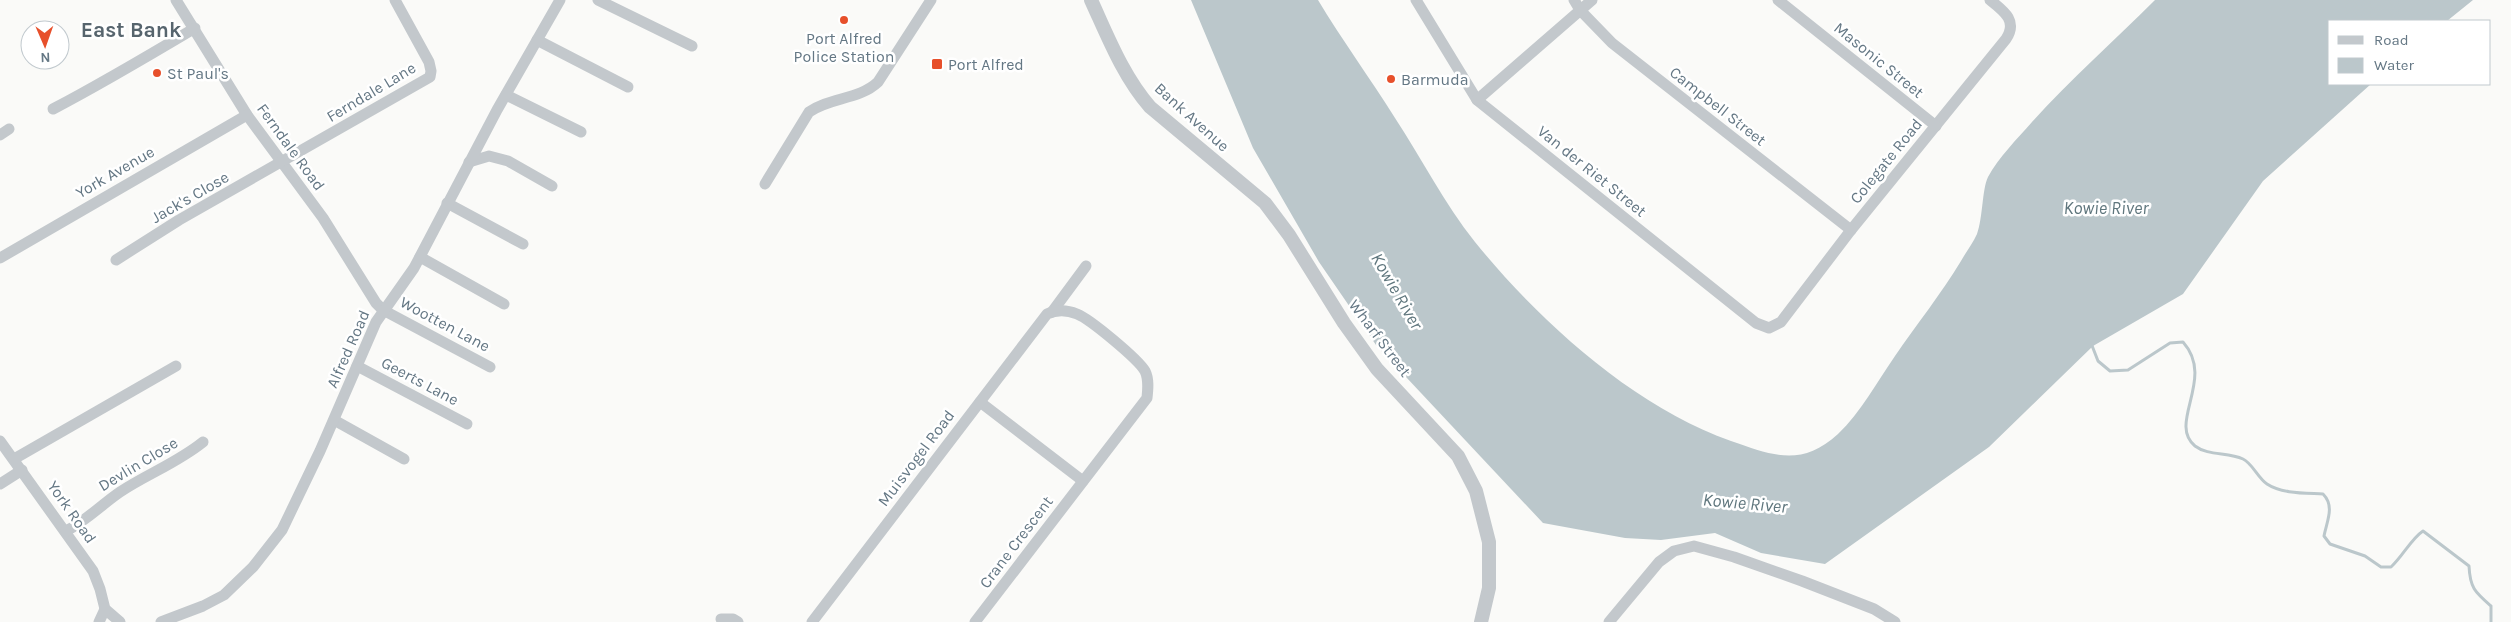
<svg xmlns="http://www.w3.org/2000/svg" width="2511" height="622" font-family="Karla,sans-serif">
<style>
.water{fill:#bbc7cb}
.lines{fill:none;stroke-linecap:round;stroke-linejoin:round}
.stream{stroke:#bbc7cb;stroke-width:3}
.minor{stroke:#c3c8cc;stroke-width:11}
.tertiary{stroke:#c3c8cc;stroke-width:14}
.poi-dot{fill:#e7502b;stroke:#fff;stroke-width:2}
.labels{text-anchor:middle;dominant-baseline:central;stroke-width:5;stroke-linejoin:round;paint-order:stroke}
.poi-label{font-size:16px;fill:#647784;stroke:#fff;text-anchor:start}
.street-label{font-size:16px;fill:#647784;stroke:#fff}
.water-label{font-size:18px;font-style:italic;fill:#5f767d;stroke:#fff}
.district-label{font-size:21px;font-weight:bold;fill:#57656e;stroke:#fff}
</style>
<rect width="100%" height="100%" fill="#fafaf8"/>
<path class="water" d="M1191 0H1318C1342 40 1370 78 1395 118 1422 159 1444 203 1475 242 1539 321 1634 407 1731 441 1772 455 1801 468 1838 434 1861 412 1877 382 1895 356 1917 324 1941 294 1961 261 1966 252 1973 243 1977 234 1983 218 1982 189 1988 177 1999 157 2017 139 2032 122 2071 79 2114 41 2155 0H2473L2447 21H2330V84H2371L2263 181 2183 294 2093 346 1989 447 1825 564 1761 553 1715 533 1661 540 1625 538 1543 523 1376 345 1319 262 1253 148Z"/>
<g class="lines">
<path class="stream" d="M2091 343 2098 361 2110 371 2128 370 2170 343 2183 342C2216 379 2167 423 2195 446 2208 456 2228 452 2243 459 2252 463 2258 478 2267 484 2282 494 2306 493 2323 494 2335 506 2327 521 2324 536L2330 544 2365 556 2381 567H2391C2403 556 2411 539 2423 531L2469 566C2470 588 2475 592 2491 606V622"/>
<g class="minor">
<path d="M176 0 247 115 323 218 376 303 383 310 490 367"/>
<path d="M598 0 692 46"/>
<path d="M1416 0 1477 100 1756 323 1769 328 1781 322 1851 230 2006 39C2018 21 2004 11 1990 0"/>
<path d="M1574 0 1580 10 1612 43 1851 230"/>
<path d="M1778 0 1936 126"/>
<path d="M537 40 628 87"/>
<path d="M506 95 581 132"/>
<path d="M1477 100 1592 0"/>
<path d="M53 109C101 84 148 56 195 28"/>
<path d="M0 135 9 129"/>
<path d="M469 162 489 156 508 161 552 186"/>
<path d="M765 184 809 112C830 97 859 100 878 82L931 0"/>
<path d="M447 203 523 244"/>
<path d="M420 257 504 304"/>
<path d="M0 258 247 115"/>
<path d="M116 260 179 220 430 77 431 71 429 62 395 0"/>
<path d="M1052 312 1086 266"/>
<path d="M357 366 467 424"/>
<path d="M980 402 1083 481"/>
<path d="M334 420 404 459"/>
<path d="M0 441 93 571 100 589 105 609 120 622"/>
<path d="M14 459 176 366"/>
<path d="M0 484 22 470"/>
<path d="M66 531C86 521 101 505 120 492 147 474 177 463 203 442"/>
<path d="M721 619H733L738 622"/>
<path d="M99 622 105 609"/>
<path d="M161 622 203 606 224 595 253 567 282 530 320 451 376 322 414 268 497 110 560 0"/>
<path d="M812 622 1047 314C1056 310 1067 310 1077 314 1090 319 1138 359 1145 371 1149 379 1148 389 1147 398L975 622"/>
<path d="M1609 622 1659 562 1674 551 1694 546 1734 557 1802 581 1874 609 1895 622"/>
</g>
<path class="tertiary" d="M1091 0C1108 37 1123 76 1150 107L1265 203 1289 235 1344 323 1377 369 1458 456 1476 491 1489 542V588L1481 622"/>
</g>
<g class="poi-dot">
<circle cx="844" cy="20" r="5"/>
<rect x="931" y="58" width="12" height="12" rx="2.5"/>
<circle cx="157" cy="73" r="5"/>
<circle cx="1391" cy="79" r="5"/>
</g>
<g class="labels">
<g class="poi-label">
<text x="844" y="38" text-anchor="middle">Port Alfred<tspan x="844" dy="18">Police Station</tspan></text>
<text x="948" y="64">Port Alfred</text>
<text x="167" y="73">St Paul's</text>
<text x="1401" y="79">Barmuda</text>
</g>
<g class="street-label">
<text transform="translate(1879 60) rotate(39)">Masonic Street</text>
<text transform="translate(371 92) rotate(-31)">Ferndale Lane</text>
<text transform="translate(1718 106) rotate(38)">Campbell Street</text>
<text transform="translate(1192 117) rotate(42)">Bank Avenue</text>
<text transform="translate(291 147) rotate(54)">Ferndale Road</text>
<text transform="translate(1886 161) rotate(-51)">Colegate Road</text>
<text transform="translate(1592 171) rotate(39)">Van der Riet Street</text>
<text transform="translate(115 172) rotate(-30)">York Avenue</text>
<text transform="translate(190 197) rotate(-30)">Jack's Close</text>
<text transform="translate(445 324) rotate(28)">Wootten Lane</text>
<text transform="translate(1380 338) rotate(53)">Wharf Street</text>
<text transform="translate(348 349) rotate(-66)">Alfred Road</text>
<text transform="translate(420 381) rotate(28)">Geerts Lane</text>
<text transform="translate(916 458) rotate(-53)">Muisvogel Road</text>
<text transform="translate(138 464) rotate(-31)">Devlin Close</text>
<text transform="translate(72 512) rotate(55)">York Road</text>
<text transform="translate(1016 542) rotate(-53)">Crane Crescent</text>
</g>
<g class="water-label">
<text x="2106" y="208">Kowie River</text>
<text transform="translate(1397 291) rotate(60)">Kowie River</text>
<text transform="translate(1745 503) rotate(5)">Kowie River</text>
</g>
<g class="district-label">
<text x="131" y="30">East Bank</text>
</g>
</g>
<rect x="2328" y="20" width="162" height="65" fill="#ffffff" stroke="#c1c9ce"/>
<rect x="2338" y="36" width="25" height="8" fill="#c3c8cc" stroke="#c1c9ce"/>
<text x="2374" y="45" font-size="15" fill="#647784">Road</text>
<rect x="2338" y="58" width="25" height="15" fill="#bbc7cb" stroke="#c1c9ce"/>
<text x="2374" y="70" font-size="15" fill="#647784">Water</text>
<g transform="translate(45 45) rotate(178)"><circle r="24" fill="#ffffff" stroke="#c1c9ce"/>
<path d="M0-4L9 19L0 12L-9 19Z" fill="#e7502b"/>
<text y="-8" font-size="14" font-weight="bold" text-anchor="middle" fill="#647784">N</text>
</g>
</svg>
